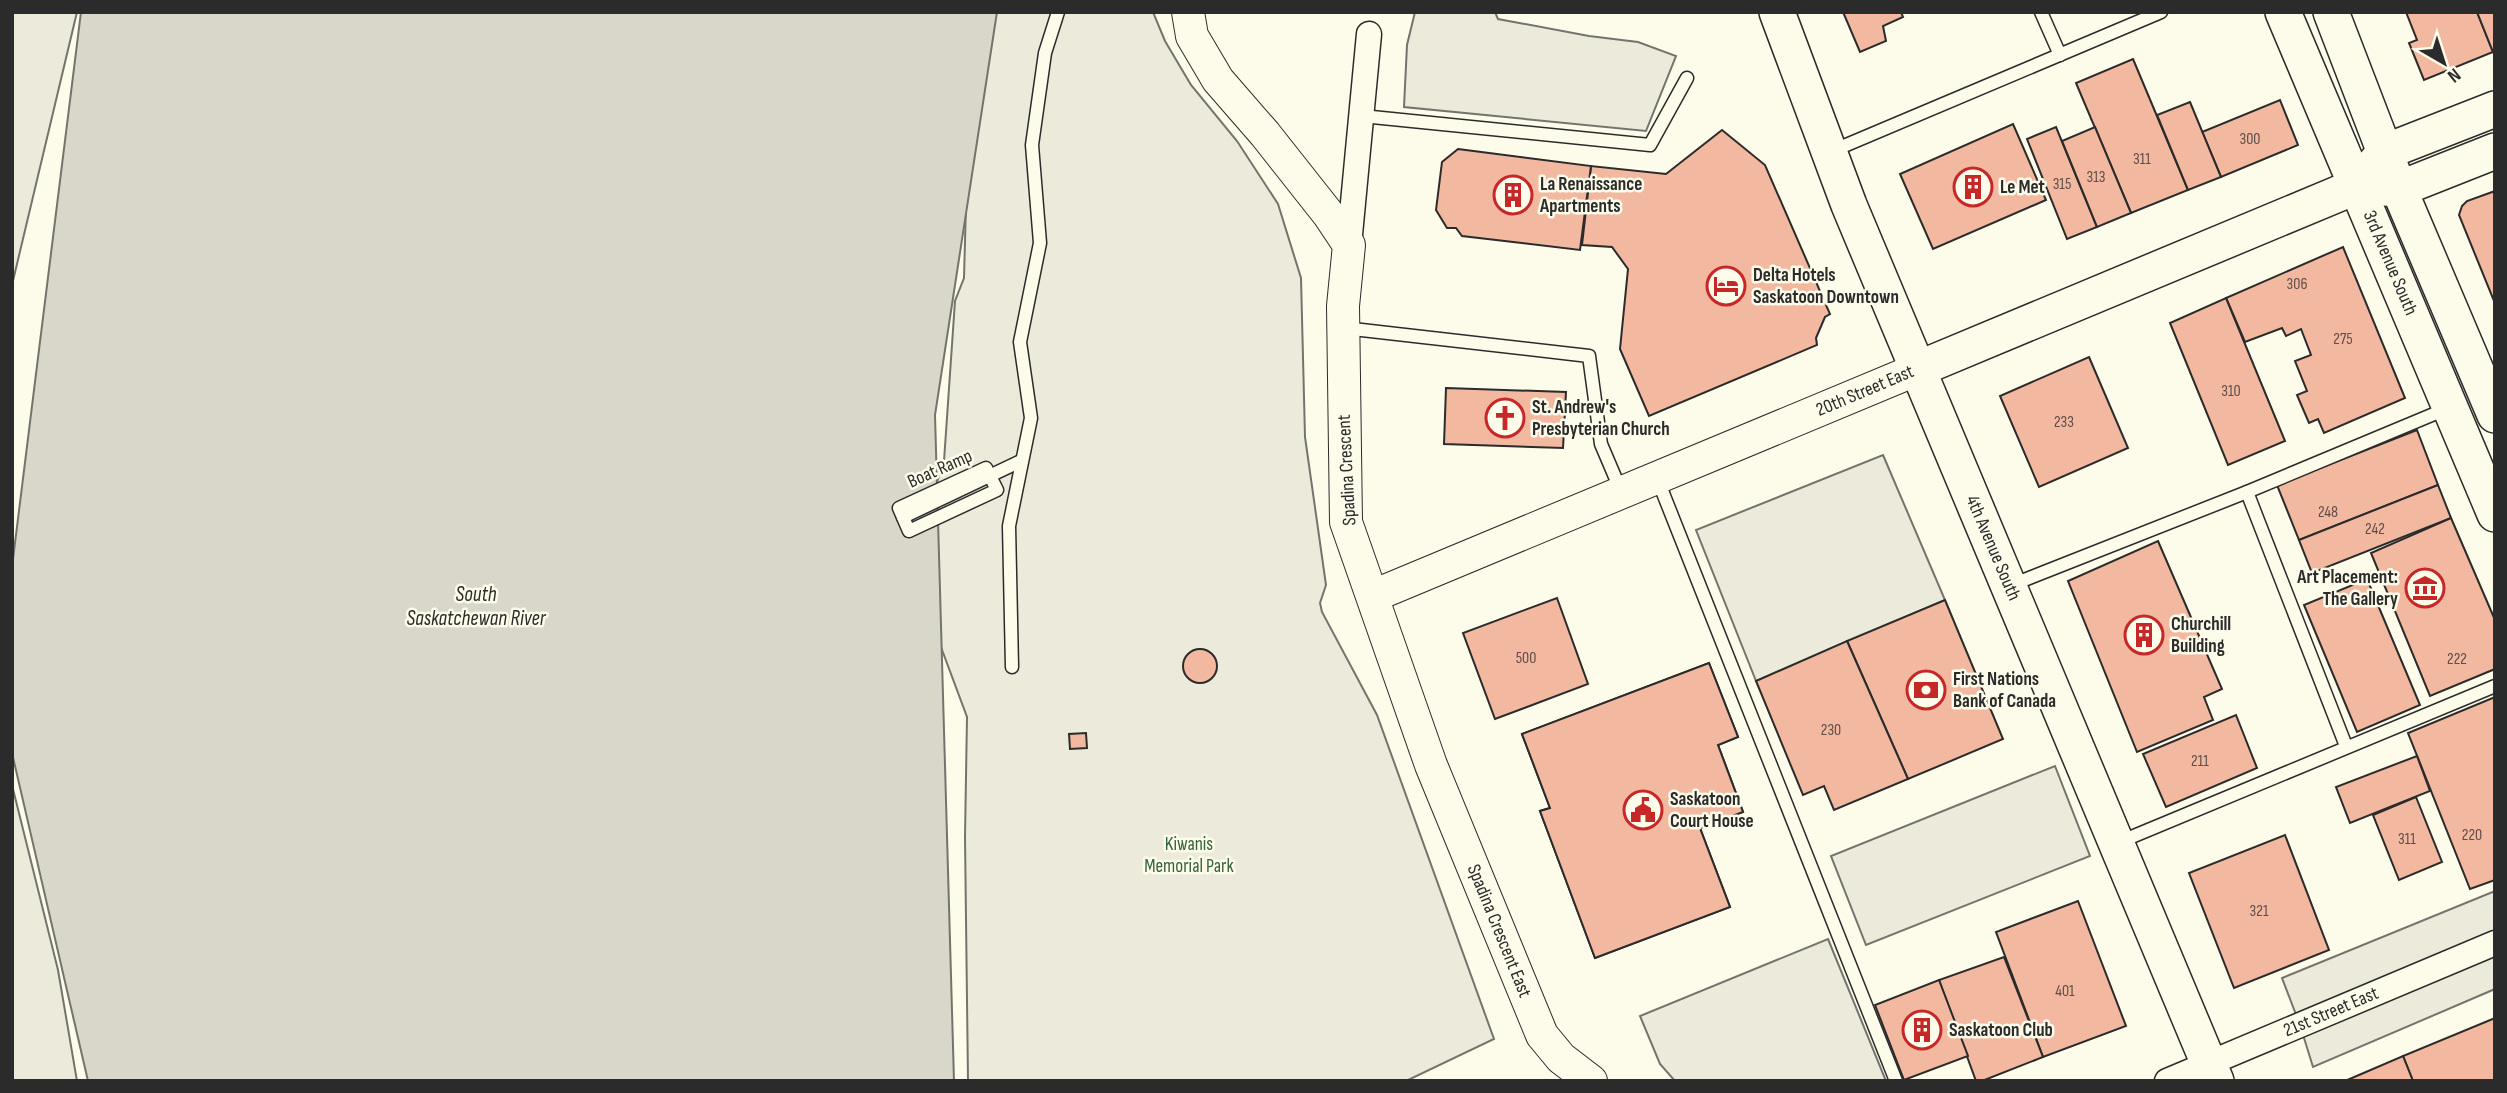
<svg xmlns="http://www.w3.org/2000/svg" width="2507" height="1093" font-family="'Sofia Sans Condensed',sans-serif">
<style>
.green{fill:#ecebdb;stroke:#74746e;stroke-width:2}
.parking{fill:#eceadb;stroke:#74746e;stroke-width:2}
.water{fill:#d8d7c9;stroke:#74746e;stroke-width:2}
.building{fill:#f2b8a0;stroke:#2b2b2b;stroke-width:2}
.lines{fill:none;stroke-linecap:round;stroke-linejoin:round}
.service-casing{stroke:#2b2b2b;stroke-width:15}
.minor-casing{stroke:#2b2b2b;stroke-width:27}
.tertiary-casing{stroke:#2b2b2b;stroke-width:34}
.secondary-casing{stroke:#2b2b2b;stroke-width:38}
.service{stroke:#fdfbea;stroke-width:12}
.minor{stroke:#fdfbea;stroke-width:24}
.tertiary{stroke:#fdfbea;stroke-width:32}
.secondary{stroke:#fdfbea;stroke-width:35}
.labels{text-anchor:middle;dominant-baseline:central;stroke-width:5;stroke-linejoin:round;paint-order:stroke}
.number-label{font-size:16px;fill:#5d4e48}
.poi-label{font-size:19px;font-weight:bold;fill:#2b2b2b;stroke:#fdfbea;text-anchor:start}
.street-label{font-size:19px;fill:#2b2b2b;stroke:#fdfbea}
.park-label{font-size:19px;fill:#34623c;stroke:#fdfbea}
.water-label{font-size:21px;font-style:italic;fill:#2b2b2b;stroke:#fdfbea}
</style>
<rect width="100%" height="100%" fill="#fdfbea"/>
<g class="green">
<path d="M12 12H77L12 285Z"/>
<path d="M990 12H1153L1165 41 1191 85 1237 141 1278 204 1301 278 1305 437 1326 585 1320 603 1322 612 1377 715 1494 1039 1406 1081H968L965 837 967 717 935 631V488L944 461 955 301 964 278 968 132Z"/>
<path d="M12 785 58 970 77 1081H12Z"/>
</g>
<g class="parking">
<path d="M1415 12H1495L1498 19 1589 36 1638 42 1676 56 1646 131 1404 107 1407 45Z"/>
<path d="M1883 455 1945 600 1756 681 1696 530Z"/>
<path d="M2055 766 2090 856 1866 945 1831 856Z"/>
<path d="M2495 891V989L2313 1067 2300 1025 2282 978Z"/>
<path d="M1828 939 1886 1081H1675L1660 1064 1640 1016Z"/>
</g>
<path class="water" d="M81 12H997L935 415 954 1081H88L12 753V567Z"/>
<g class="building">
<path d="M1843 12H1901L1903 17 1883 26 1886 41 1860 52Z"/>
<path d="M2406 12H2477L2493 52 2424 80 2409 43 2417 40Z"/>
<path d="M2477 12H2495V51L2493 52Z"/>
<path d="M2133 59 2188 190 2131 213 2076 83Z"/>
<path d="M2280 100 2298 145 2221 177 2202 132Z"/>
<path d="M2190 102 2221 177 2188 190 2157 115Z"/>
<path d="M2013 124 2046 200 1933 249 1900 174Z"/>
<path d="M2056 127 2097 227 2067 239 2027 139Z"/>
<path d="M2095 127 2131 213 2097 227 2062 141Z"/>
<path d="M1722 130 1765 165 1830 314 1825 317 1816 338 1817 345 1649 416 1620 349 1628 269 1612 247 1582 245 1591 166 1666 174Z"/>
<path d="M1458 149 1591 166 1580 250 1462 236 1456 228H1447L1436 210 1442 162Z"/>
<path d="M2495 191V300L2494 301 2459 215 2462 206 2467 201Z"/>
<path d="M2343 247 2405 398 2324 433 2318 419 2309 423 2297 395 2307 391 2295 361 2311 355 2301 329 2286 336 2282 328 2245 342 2226 298Z"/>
<path d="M2226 298 2285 441 2228 465 2170 323Z"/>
<path d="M2089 357 2128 448 2039 487 2000 396Z"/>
<path d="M1446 388 1566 392 1563 448 1444 444Z"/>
<path d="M2417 430 2438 485 2299 540 2277 485Z"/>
<path d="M2438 485 2451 518 2312 573 2299 540Z"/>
<path d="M2451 518 2495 620V669L2430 696 2371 553Z"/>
<path d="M2158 541 2222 689 2204 697 2213 720 2137 752 2068 581Z"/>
<path d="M2367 579 2420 705 2357 732 2304 605Z"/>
<path d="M1557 598 1588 684 1495 719 1463 633Z"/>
<path d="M1945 600 2003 739 1908 779 1847 641Z"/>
<path d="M1847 641 1908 779 1834 810 1824 786 1803 795 1756 681Z"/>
<circle cx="1200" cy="666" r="17"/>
<path d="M1709 663 1738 737 1718 745 1743 812 1700 828 1730 907 1595 958 1540 811 1550 808 1522 734Z"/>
<path d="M1709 663 1738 737 1718 745 1743 812 1700 828 1730 907 1595 958 1540 811 1550 808 1522 734Z"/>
<path d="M2495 697V880L2470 889 2408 733Z"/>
<path d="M2236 715 2257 768 2166 807 2143 754Z"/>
<path d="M1086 733 1087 748 1070 749 1069 734Z"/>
<path d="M2417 756 2430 791 2350 823 2336 787Z"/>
<path d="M2416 797 2442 862 2399 880 2373 815Z"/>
<path d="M2285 835 2329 950 2234 988 2189 873Z"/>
<path d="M2078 901 2126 1026 2043 1057 1996 932Z"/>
<path d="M2004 957 2043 1057 1982 1081H1976L1939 980Z"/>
<path d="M1939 980 1968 1056 1904 1080 1875 1005Z"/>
<path d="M2495 1018V1081H2413L2403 1056Z"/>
<path d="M2403 1056 2413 1081H2345Z"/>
</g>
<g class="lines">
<defs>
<g id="service">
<path d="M2041 12 2060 55"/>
<path d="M1362 116 1650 145 1687 78"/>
<path d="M1832 151 2161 12"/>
<path d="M1344 328 1589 356 1601 444 1621 491"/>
<path d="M986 468 997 490 909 531 899 508Z"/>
<path d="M1657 478 1896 1081"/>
<path d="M2247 492 2346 746"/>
<path d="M903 517 1021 461"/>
<path d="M2009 586 2247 492 2446 409"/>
<path d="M1012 667 1009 526 1031 418 1020 342 1040 243 1032 145 1045 53 1058 12"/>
<path d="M2117 843 2495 686"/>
</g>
<g id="minor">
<path d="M1349 245 1369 34"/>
<path d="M2167 1081 2495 943"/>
</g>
<g id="tertiary">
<path d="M1188 12 1192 36 1218 80 1265 134 1329 215 1349 245 1343 306 1346 522 1431 765 1542 1035 1561 1058 1591 1081"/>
<path d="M1373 596 1918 369"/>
</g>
<g id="secondary">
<path d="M1777 12 1849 205 2216 1081"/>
<path d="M2283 12 2495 514"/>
<path d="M2331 12 2399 189 2495 415"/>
<path d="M2370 169 2385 152 2495 109"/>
<path d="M1918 369 2357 186 2399 189 2495 151"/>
</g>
</defs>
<use href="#service" class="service-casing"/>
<use href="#minor" class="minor-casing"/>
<use href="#tertiary" class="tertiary-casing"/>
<use href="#secondary" class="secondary-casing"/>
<use href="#service" class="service"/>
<use href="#minor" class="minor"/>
<use href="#tertiary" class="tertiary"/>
<use href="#secondary" class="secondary"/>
</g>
<defs>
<symbol id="building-ring" viewBox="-11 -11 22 22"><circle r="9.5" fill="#fdfbea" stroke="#c62828" stroke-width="1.5"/><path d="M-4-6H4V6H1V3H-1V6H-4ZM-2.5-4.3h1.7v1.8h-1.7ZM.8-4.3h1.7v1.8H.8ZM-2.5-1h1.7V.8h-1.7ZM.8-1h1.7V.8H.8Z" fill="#c62828"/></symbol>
<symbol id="hotel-ring" viewBox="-11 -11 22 22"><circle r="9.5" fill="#fdfbea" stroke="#c62828" stroke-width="1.5"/><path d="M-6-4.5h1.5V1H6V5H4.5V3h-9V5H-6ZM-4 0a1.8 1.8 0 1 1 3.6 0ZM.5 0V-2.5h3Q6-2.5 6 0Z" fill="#c62828"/></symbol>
<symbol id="church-ring" viewBox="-11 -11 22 22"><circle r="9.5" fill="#fdfbea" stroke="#c62828" stroke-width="1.5"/><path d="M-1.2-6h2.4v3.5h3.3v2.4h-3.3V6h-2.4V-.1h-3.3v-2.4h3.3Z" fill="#c62828"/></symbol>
<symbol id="museum-ring" viewBox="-11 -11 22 22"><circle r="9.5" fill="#fdfbea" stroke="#c62828" stroke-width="1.5"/><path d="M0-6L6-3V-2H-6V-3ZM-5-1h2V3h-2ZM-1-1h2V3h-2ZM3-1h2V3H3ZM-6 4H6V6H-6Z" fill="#c62828"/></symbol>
<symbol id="bank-ring" viewBox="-11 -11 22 22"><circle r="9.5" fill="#fdfbea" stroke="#c62828" stroke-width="1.5"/><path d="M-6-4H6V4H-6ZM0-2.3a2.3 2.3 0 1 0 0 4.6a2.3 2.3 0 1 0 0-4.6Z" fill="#c62828"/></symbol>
<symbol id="civic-ring" viewBox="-11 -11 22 22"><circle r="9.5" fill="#fdfbea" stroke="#c62828" stroke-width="1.5"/><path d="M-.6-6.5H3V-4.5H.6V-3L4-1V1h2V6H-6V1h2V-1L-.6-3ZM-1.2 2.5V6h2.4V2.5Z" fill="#c62828"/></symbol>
</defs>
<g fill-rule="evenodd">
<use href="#building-ring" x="1951" y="165" width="44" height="44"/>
<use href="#building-ring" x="1491" y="173" width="44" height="44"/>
<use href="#hotel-ring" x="1704" y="264" width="44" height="44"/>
<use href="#church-ring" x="1483" y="396" width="44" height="44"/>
<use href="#museum-ring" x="2403" y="566" width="44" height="44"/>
<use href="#building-ring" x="2122" y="613" width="44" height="44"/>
<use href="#bank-ring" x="1904" y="668" width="44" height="44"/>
<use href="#civic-ring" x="1621" y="788" width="44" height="44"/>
<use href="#building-ring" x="1900" y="1008" width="44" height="44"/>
</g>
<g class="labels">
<g class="number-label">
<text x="2250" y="139">300</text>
<text x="2142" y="159">311</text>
<text x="2096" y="177">313</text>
<text x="2062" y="184">315</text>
<text x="2297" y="284">306</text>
<text x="2343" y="339">275</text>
<text x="2231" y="391">310</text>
<text x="2064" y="422">233</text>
<text x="2328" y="512">248</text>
<text x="2375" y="529">242</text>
<text x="1526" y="658">500</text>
<text x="2457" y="659">222</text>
<text x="1831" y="730">230</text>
<text x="2200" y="761">211</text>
<text x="2472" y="835">220</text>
<text x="2407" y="839">311</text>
<text x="2259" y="911">321</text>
<text x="2065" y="991">401</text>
</g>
<g class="poi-label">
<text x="1540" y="184">La Renaissance<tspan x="1540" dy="22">Apartments</tspan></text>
<text x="2000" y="187">Le Met</text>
<text x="1753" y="275">Delta Hotels<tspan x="1753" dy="22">Saskatoon Downtown</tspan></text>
<text x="1532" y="407">St. Andrew's<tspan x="1532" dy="22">Presbyterian Church</tspan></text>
<text x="2398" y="577" text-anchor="end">Art Placement:<tspan x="2398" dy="22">The Gallery</tspan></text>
<text x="2171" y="624">Churchill<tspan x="2171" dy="22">Building</tspan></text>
<text x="1953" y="679">First Nations<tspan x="1953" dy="22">Bank of Canada</tspan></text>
<text x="1670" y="799">Saskatoon<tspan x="1670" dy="22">Court House</tspan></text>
<text x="1949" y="1030">Saskatoon Club</text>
</g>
<g class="street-label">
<text transform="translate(2390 263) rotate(67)">3rd Avenue South</text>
<text transform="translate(1865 391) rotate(-23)">20th Street East</text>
<text transform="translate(940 469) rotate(-24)">Boat Ramp</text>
<text transform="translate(1347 470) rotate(-93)">Spadina Crescent</text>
<text transform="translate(1993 548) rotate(67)">4th Avenue South</text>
<text transform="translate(1499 931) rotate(68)">Spadina Crescent East</text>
<text transform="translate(2331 1012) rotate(-23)">21st Street East</text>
</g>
<g class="park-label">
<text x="1189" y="844">Kiwanis<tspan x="1189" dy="22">Memorial Park</tspan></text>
</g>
<g class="water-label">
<text x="476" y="594">South<tspan x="476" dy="24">Saskatchewan River</tspan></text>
</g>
</g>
<rect width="2507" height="1093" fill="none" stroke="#2b2b2b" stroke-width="28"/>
<g transform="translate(2444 63) rotate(141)" stroke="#fdfbea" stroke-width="5" paint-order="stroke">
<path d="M0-5L12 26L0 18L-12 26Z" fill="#2b2b2b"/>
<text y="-10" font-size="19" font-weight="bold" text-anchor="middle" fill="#2b2b2b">N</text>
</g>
</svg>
